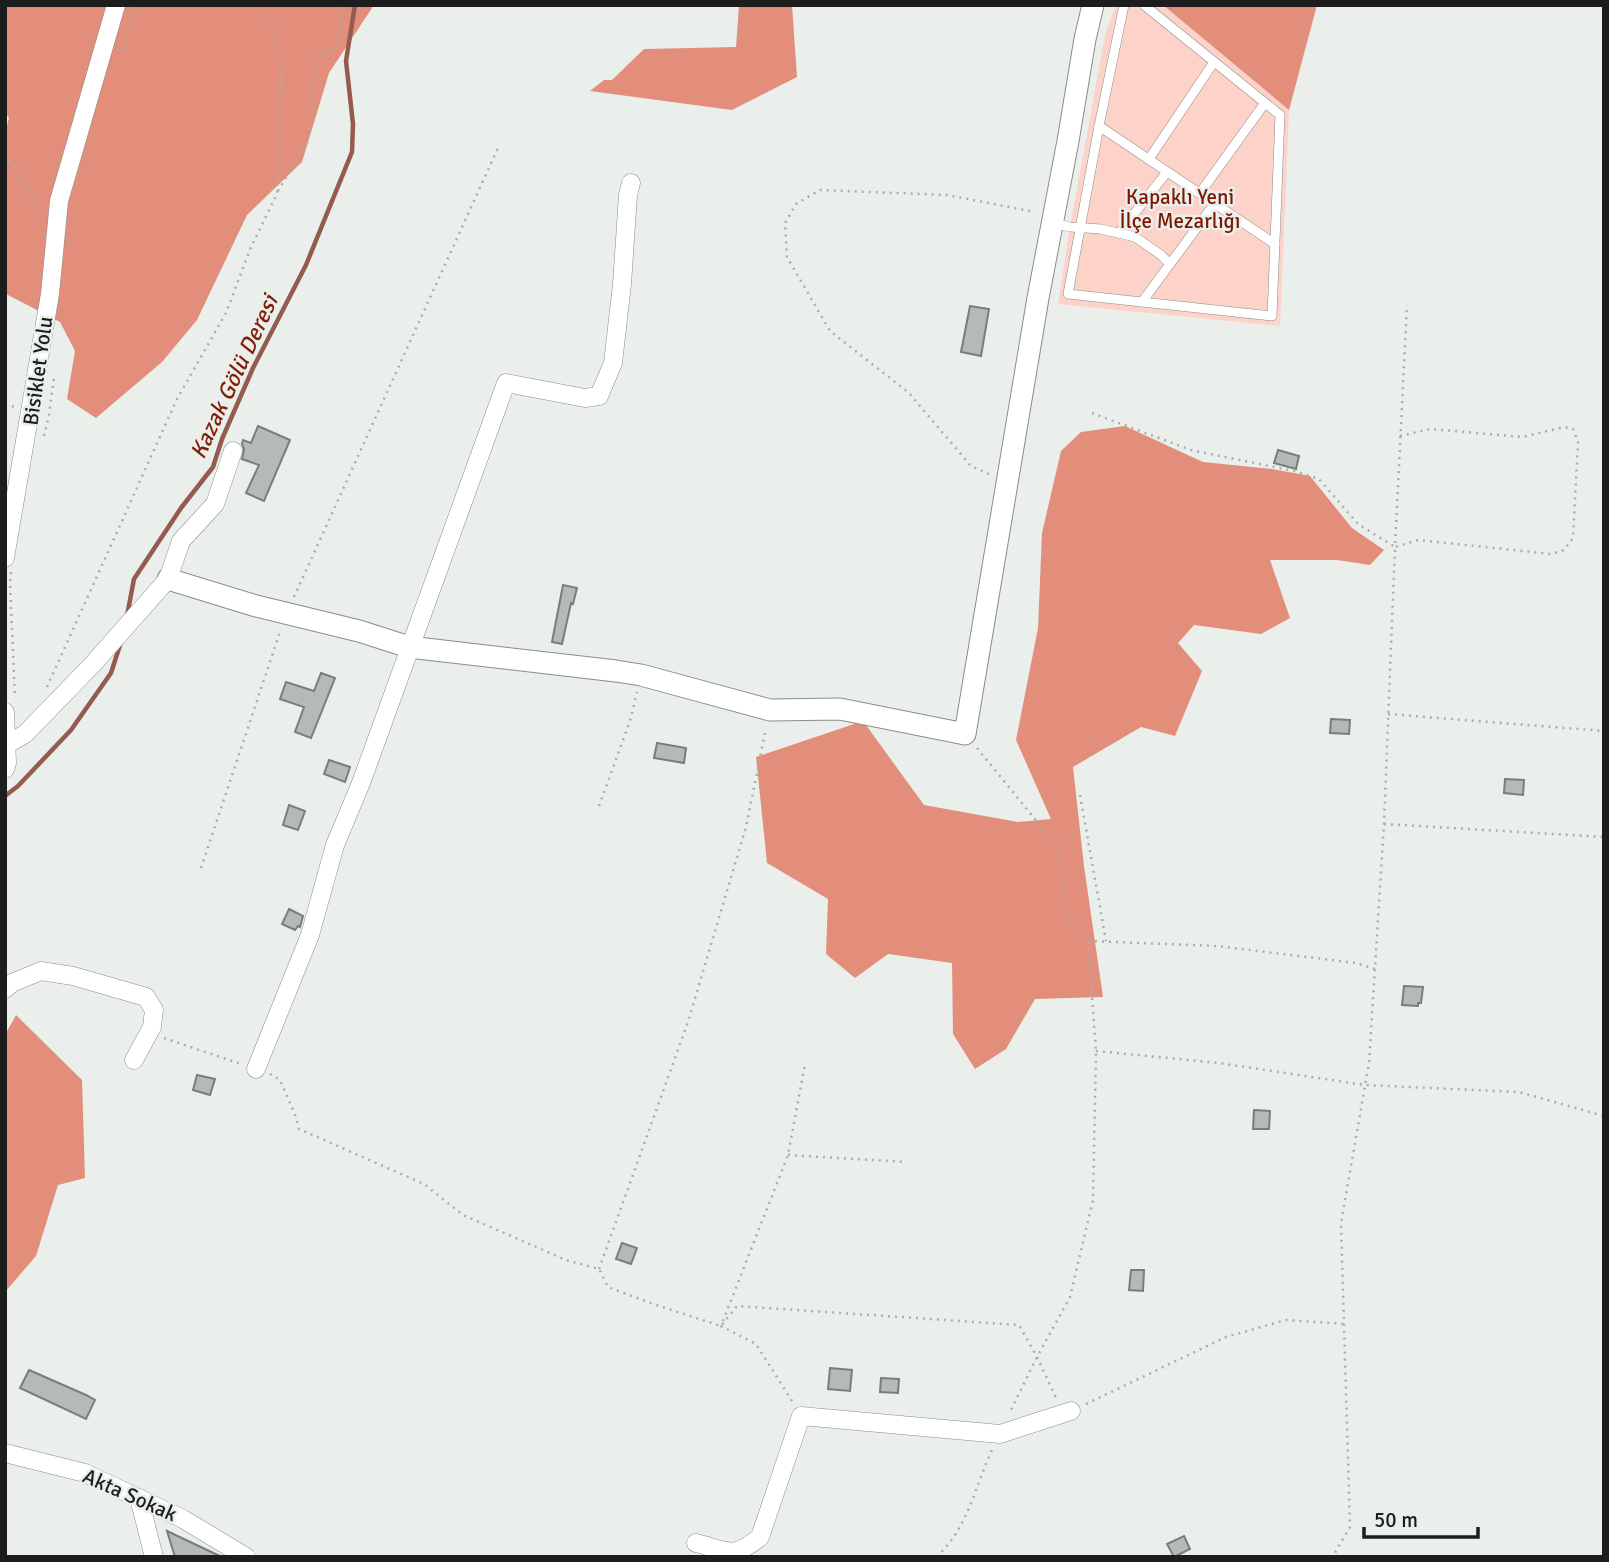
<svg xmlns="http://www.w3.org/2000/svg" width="1609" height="1562" font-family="Signika,sans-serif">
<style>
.green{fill:#fcd2c9}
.forest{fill:#e38e7b}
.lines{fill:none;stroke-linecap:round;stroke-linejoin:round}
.stream{stroke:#945b4e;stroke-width:4.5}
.building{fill:#b6bab7;stroke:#7a7e7b;stroke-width:2}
.service-casing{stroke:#898d8a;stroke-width:10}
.minor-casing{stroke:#898d8a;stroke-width:19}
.tertiary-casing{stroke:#898d8a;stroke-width:23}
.path{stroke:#aaadab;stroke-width:2.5;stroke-dasharray:2 5;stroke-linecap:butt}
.service{stroke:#fff;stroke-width:9}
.minor{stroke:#fff;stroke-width:18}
.tertiary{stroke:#fff;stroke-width:21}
.labels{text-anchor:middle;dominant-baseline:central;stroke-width:5;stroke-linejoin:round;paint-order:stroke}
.park-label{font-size:21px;fill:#7c1802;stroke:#eaefec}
.street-label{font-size:21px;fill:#1c1d1c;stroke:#eaefec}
.water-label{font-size:23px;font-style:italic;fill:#821f09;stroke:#eaefec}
</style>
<rect width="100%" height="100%" fill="#eaefec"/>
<path class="green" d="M1116 5H1163L1289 110 1280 326 1058 304 1070 227 1105 35Z"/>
<g class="forest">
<path d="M5 5H374L329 73 302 162 247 215 197 320 162 362 96 418 67 399 75 351 60 322 8 295 5 292V133L9 118 5 112Z"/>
<path d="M739 5H792L797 77 732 110 590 91 604 80H612L644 49 736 47Z"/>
<path d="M1163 5H1317L1289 110Z"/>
<path d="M1125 426 1203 462 1272 469 1310 476 1352 528 1384 550 1370 565 1337 560H1270L1290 618 1261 634 1194 625 1178 643 1202 671 1175 736 1141 727 1073 767 1084 866 1103 997 1035 999 1006 1049 975 1069 953 1034 952 963 888 954 855 978 826 954 828 899 767 863 756 757 863 721 924 805 1018 822 1051 819 1016 740 1038 628 1042 533 1061 451 1081 432Z"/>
<path d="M16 1015 82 1080 85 1178 58 1185 36 1256 5 1292V1035Z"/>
</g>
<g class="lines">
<g class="stream">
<path d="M127 616 134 579 181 508 213 467 222 439 253 368 306 265 352 152 353 124 346 61 355 5"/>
<path d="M5 796 18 786 71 730 111 673 121 642"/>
</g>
</g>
<g class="building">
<path d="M970 306 989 309 981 356 961 352Z"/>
<path d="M258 426 290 440 264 501 246 493 259 465 242 459 244 449 242 444 243 440 251 443Z"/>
<path d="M1278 450 1299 456 1296 469 1274 463Z"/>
<path d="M563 585 577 588 573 604 571 603 562 644 552 642Z"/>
<path d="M321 673 335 678 311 738 295 732 304 707 280 699 286 682 314 691Z"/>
<path d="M1331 719 1350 720 1349 734 1330 733Z"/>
<path d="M657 743 686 748 684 763 654 758Z"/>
<path d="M329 760 350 767 345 782 324 774Z"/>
<path d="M1505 779 1524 780 1523 795 1504 793Z"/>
<path d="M289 805 305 811 298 830 283 825Z"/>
<path d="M289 909 303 916 300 927 298 926 295 930 282 924Z"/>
<path d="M1404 986 1423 987 1421 1003H1418V1006L1402 1005Z"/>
<path d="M197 1075 215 1079 210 1095 193 1090Z"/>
<path d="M1254 1110 1270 1111 1269 1129H1253Z"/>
<path d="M622 1243 637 1248 631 1264 616 1259Z"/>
<path d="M1131 1270H1144L1143 1291 1129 1290Z"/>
<path d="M830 1368 852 1370 850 1391 828 1389Z"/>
<path d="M29 1370 86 1395 95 1400 86 1419 20 1388Z"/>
<path d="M881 1378 899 1379 898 1393 880 1392Z"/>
<path d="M167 1531 222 1557H175Z"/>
<path d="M1184 1536 1190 1549 1174 1557 1167 1544Z"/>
</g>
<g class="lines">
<defs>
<g id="service">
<path d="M1124 5 1099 126 1068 294 1272 316 1280 115 1144 5"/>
<path d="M1099 126 1275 244"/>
<path d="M1149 159 1214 62"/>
<path d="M1200 193 1265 103"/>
<path d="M1053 223 1070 227 1101 229 1135 237 1161 255 1170 264"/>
<path d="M1119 233 1167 172"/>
<path d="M1142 302 1215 203"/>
</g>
<g id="minor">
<path d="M5 558 50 294 59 201 116 5"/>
<path d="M5 712 7 763 5 769"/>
<path d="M6 745 25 734 92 665 168 579 181 541 215 504 233 451"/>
<path d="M5 989 12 983 41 971 73 976 146 997 154 1010 152 1027 134 1060"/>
<path d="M256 1069 310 935 335 845 361 783 506 383 585 398 599 396 613 363 622 284 628 195 631 183"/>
<path d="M5 1453 85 1473 183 1519 246 1557"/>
<path d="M139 1498 154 1557"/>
<path d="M696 1543C728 1551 732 1560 760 1537L801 1416 1000 1434 1071 1411"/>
</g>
<path id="tertiary" d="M168 579 256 606 359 631 409 647 616 671 641 675 770 710 840 709 965 734 1038 298 1068 141 1085 39 1093 5"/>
</defs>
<use href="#service" class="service-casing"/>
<use href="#minor" class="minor-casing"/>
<use href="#tertiary" class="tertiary-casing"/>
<g class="path">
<path d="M122 50 136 5"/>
<path d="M5 154 42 214"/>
<path d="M278 191 308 141 316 59 339 45 344 5"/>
<path d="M5 405 16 407"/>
<path d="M1092 413 1191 450 1294 471 1319 479 1358 524 1395 547 1384 824 1369 1063 1341 1223 1350 1527 1333 1556 1330 1557"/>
<path d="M44 436 49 415 54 377"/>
<path d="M1400 436 1430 429 1523 437 1564 427 1573 429 1578 442 1573 538 1564 550 1551 554 1418 540 1395 547 1407 305"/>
<path d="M989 474 971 466 909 393 830 331 787 257 785 223 796 204 820 190 947 195 1035 212"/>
<path d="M11 572 10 583 15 698"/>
<path d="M294 597 498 148"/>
<path d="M47 687 177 399 226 313 251 247 277 194 280 139 282 59 267 5"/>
<path d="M1388 714 1604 731"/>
<path d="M977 748 1043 829 1058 850 1068 920 1088 941 1096 1051 1093 1200 1070 1297 1037 1357 1009 1414"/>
<path d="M1080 795 1106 941"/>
<path d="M599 806 630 721 637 692"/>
<path d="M1384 824 1604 837"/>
<path d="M201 868 281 629"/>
<path d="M1088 941 1217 946 1356 963 1375 969"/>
<path d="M164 1038 241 1064"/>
<path d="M1096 1051 1219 1063 1365 1085 1519 1092 1604 1116"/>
<path d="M270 1074 280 1080 296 1117 299 1129 424 1184 463 1215 566 1260 599 1269 608 1287 653 1304 721 1326 737 1306 1019 1325 1037 1357 1057 1400"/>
<path d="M788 1155 906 1162"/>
<path d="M599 1269 688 1022 746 827 766 728"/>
<path d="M792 1401 756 1344 721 1326 788 1155 805 1064"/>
<path d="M1086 1404 1226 1337 1286 1320 1344 1324"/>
<path d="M937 1557C943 1550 950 1543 955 1535 972 1509 979 1477 993 1448"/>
</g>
<use href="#service" class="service"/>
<use href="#minor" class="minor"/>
<use href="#tertiary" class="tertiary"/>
</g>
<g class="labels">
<g class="park-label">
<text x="1180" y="197">Kapaklı Yeni<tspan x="1180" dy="24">İlçe Mezarlığı</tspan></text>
</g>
<g class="street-label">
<text transform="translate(38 371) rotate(-82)">Bisiklet Yolu</text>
<text transform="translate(130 1495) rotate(24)">Akta Sokak</text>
</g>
<g class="water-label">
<text transform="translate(234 377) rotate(-65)">Kazak Gölü Deresi</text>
</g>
</g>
<rect width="1609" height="1562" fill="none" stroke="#1c1d1c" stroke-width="14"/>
<path d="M1364 1527v10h114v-10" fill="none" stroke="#1c1d1c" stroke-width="3.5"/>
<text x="1374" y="1527" font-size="21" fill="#1c1d1c" stroke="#eaefec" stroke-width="5" paint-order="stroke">50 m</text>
</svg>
